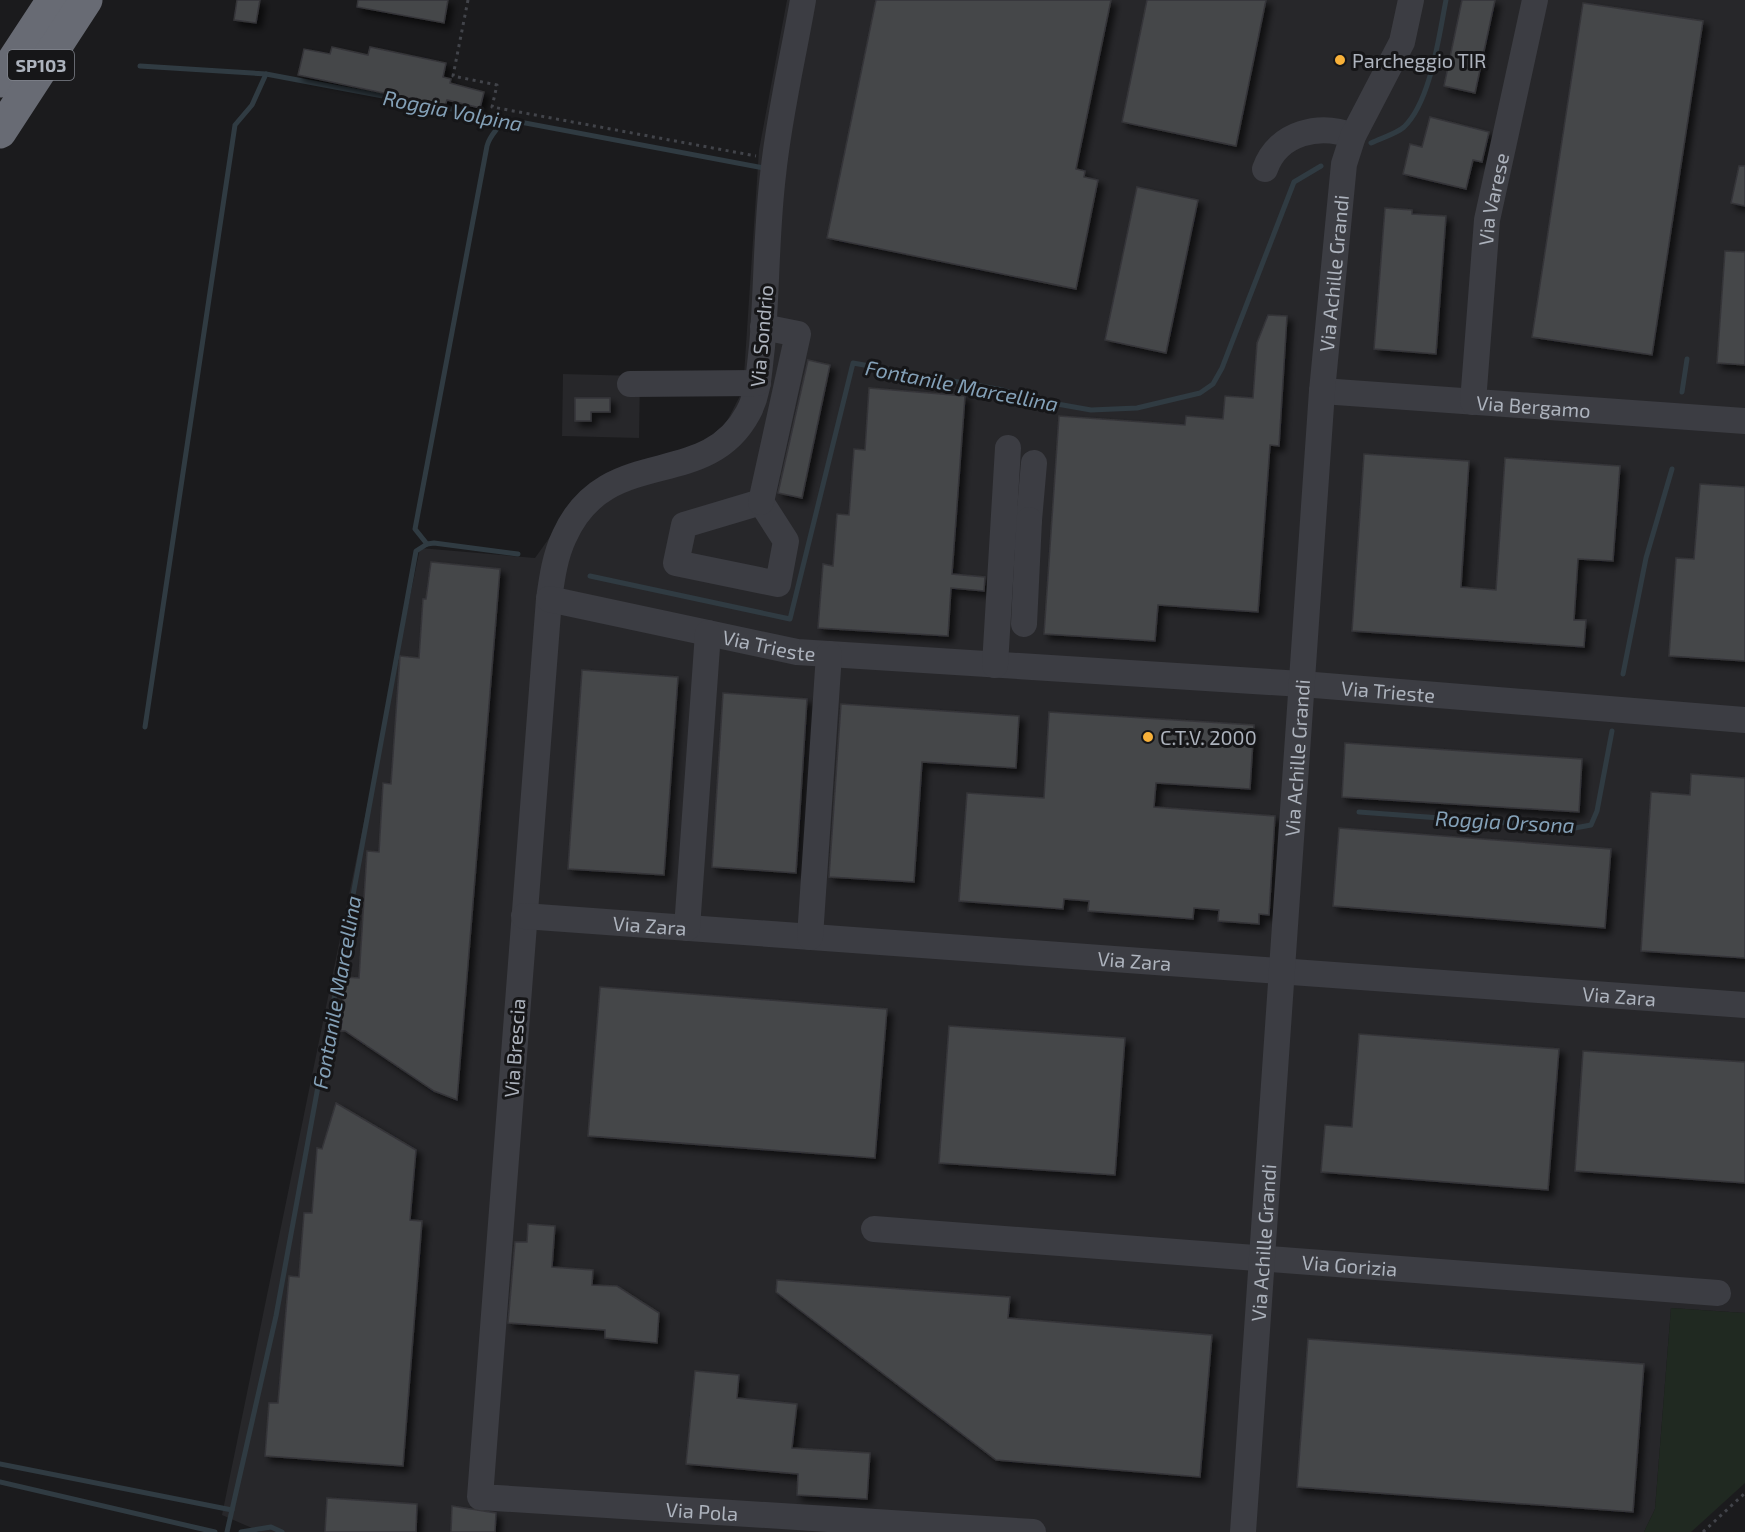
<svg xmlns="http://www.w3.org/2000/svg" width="1745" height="1532" font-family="'Exo 2',sans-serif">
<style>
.built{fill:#27272a}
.green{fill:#202921}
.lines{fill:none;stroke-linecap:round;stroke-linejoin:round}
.stream{stroke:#303b42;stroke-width:5}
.building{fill:#45464a;stroke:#353539;stroke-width:1.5;filter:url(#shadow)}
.path{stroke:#42444a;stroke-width:3;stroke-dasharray:3 4.5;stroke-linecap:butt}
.minor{stroke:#3c3d43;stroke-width:26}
.highway{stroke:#686b74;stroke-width:33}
.poi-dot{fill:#f8b139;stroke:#161618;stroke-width:2}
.labels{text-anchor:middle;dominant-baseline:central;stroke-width:6;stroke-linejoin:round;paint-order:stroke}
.shield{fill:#161618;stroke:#80848c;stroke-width:1.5}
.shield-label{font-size:18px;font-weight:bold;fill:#adb3bd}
.poi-label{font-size:20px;fill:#adb3bd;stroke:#161618;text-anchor:start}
.street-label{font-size:20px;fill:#adb3bd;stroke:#161618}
.water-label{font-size:21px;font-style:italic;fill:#84a1b8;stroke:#161618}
</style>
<defs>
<filter id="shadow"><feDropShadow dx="5" dy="5" stdDeviation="3" flood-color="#0009"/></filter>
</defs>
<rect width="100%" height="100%" fill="#1b1b1d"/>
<g class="built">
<path d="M787 0H1745V1313L1671 1308 1655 1509 1644 1532H261L222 1515 420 548 535 558 582 492 696 449 726 423 743 390 759 150Z"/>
<path d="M563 374 640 376 639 438 562 436Z"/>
</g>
<path class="green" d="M1671 1308 1745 1313V1483L1691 1532H1644L1655 1509Z"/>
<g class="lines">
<g class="stream">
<path d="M140 66 266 74 764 168"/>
<path d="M1371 143C1381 138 1396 134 1404 127 1431 101 1439 35 1446 0"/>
<path d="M1682 392 1687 359"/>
<path d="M427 544 415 529 487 146C490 134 499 129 504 118"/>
<path d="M590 576 790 619 853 363 1003 390 1029 399 1091 410 1137 408 1200 393 1213 384 1222 368 1294 182 1321 166"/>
<path d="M1623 674 1646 558 1672 469"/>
<path d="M145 727 235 125 252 105 266 74"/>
<path d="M1359 812 1575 828 1591 825 1597 811 1612 731"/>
<path d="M0 1464 232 1510"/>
<path d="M0 1482 215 1532"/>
<path d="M227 1532 276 1316 416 551 427 544 434 543 518 554"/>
<path d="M241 1532 271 1527 282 1532"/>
</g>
</g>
<g class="building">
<path d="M237 0H260L256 23 234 20Z"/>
<path d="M358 0H448L444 23 357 7Z"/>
<path d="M876 0H1111L1076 169 1085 171 1084 177 1098 180 1076 289 827 238Z"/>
<path d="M1147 0H1266L1236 146 1122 122Z"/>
<path d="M1462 0H1495L1475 93 1444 86Z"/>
<path d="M1583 3 1703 21 1652 355 1532 337Z"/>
<path d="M332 47 368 55 370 47 446 63 443 77 451 79 450 83 484 92 480 108 447 100 445 106 298 75 304 49 330 54Z"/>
<path d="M1430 117 1489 132 1482 162 1473 160 1466 189 1403 174 1410 144 1422 147Z"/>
<path d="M1739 166H1745V206L1731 203Z"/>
<path d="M1137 187 1198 200 1166 353 1105 340Z"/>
<path d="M1385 208 1412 210V214L1446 216 1436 354 1374 349Z"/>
<path d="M1725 251 1745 252V365L1717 363Z"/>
<path d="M1268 315 1287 316 1279 446 1270 445 1258 612 1158 605 1155 641 1044 634 1059 416 1185 425 1186 416 1223 419 1225 396 1253 398 1257 343Z"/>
<path d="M808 360 830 365 802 498 778 493Z"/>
<path d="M869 388 965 396 952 574 985 577 984 591 951 588 948 636 818 628 823 564 833 566 837 514 849 515 854 449 865 450Z"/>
<path d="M575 398H610V412H591V421H575Z"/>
<path d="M1364 454 1469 461 1461 587 1496 590 1505 458 1620 466 1613 561 1578 559 1574 620H1586L1584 647 1352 631Z"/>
<path d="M1700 484 1745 487V661L1669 656 1676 558 1694 559Z"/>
<path d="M431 562 500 569 457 1100 434 1091 345 1031H341L344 977 359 978 367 851 379 852 383 783 391 784 400 656 419 658 423 599H426Z"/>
<path d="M582 670 678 677 664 875 568 869Z"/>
<path d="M723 693 807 699 796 873 712 867Z"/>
<path d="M841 704 1019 716 1016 768 922 762 914 882 829 877Z"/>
<path d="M1049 712 1254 725 1250 789 1156 783 1154 807 1275 816 1269 915 1259 914V924L1218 921 1219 910 1194 908 1193 919 1088 911 1089 901 1064 899 1063 909 959 901 967 793 1044 798Z"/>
<path d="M1345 743 1582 759 1579 812 1342 797Z"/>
<path d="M1691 774 1745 778V958L1641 951 1651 792 1690 795Z"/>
<path d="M1339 828 1611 849 1605 928 1333 906Z"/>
<path d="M600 987 887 1009 875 1158 588 1136Z"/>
<path d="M949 1026 1125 1038 1115 1175 939 1163Z"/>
<path d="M1359 1034 1559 1049 1548 1190 1321 1172 1325 1125 1352 1127Z"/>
<path d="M1583 1051 1745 1062V1183L1575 1171Z"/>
<path d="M336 1103 416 1150 410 1220 422 1221 403 1466 265 1456 269 1403H278L289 1276 299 1277 304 1213H312L317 1148 322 1149Z"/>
<path d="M528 1224 555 1226 552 1267 593 1270 592 1285 617 1286 659 1313 657 1343 605 1338V1330L508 1323 515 1242H527Z"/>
<path d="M777 1280 1010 1297 1008 1318 1212 1335 1200 1477 996 1460 776 1292Z"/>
<path d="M1308 1339 1644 1364 1633 1512 1297 1487Z"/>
<path d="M695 1371 739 1375 737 1398 797 1404 792 1448 870 1453 867 1499 797 1495 798 1474 686 1464Z"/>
<path d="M327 1498 417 1504 416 1532H325Z"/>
<path d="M452 1506 496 1513 495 1532H451Z"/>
</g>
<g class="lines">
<g class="path">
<path d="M468 0 453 76 497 85 492 107 756 156"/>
<path d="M1703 1532 1745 1493"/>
</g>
<g class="minor">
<path id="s1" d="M803 0C793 58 779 116 773 175 766 232 767 290 762 347 759 370 759 393 748 413 705 493 606 442 564 537 555 556 552 578 549 599L480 1497 1033 1532"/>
<path d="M1265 169C1278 132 1320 123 1353 136"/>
<path d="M630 384 758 383"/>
<path id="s2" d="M1322 391 1745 421"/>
<path id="s3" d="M1473 402 1487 220 1535 0"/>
<path d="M761 502 786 541 778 584 676 563 684 525Z"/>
<path d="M761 502 798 334 763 327"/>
<path d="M1013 519 1029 520 1034 463"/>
<path id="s4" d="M549 599 797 652 1302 684 1745 720"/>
<path d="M1024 624 1029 520"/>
<path d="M995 665 1008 448"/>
<path id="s5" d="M524 916 1745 1005"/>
<path d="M687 928 708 633"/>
<path d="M810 937 829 654"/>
<path id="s6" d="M874 1229 1718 1293"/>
<path id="s7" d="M1243 1532 1322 391 1344 164 1353 136 1402 42 1411 0"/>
</g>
<g class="highway">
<path d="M0 81 53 0"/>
<path d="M0 132 86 0"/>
</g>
</g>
<g class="poi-dot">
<circle cx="1340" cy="60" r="6"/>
<circle cx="1148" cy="737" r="6"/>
</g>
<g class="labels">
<rect class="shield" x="8" y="50" width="66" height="30" rx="4.5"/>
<g class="shield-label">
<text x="41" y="65">SP103</text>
</g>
<g class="poi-label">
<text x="1352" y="60">Parcheggio TIR</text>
<text x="1160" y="737">C.T.V. 2000</text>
</g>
<g class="street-label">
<text stroke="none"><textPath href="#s3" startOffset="204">Via Varese</textPath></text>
<text stroke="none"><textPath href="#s7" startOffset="1262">Via Achille Grandi</textPath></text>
<text transform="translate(761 336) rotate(-85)">Via Sondrio</text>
<text stroke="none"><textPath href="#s2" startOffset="212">Via Bergamo</textPath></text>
<text stroke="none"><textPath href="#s4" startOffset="225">Via Trieste</textPath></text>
<text stroke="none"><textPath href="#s4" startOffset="846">Via Trieste</textPath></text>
<text stroke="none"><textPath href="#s7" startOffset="776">Via Achille Grandi</textPath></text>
<text stroke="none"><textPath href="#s5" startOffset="126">Via Zara</textPath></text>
<text stroke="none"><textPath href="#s5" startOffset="612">Via Zara</textPath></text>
<text stroke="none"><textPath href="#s5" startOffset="1098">Via Zara</textPath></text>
<text transform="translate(514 1048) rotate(-86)">Via Brescia</text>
<text stroke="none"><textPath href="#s7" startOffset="290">Via Achille Grandi</textPath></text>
<text stroke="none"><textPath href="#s6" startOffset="477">Via Gorizia</textPath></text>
<text stroke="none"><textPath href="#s1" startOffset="1836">Via Pola</textPath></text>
</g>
<g class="water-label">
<text transform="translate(453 110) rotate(11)">Roggia Volpina</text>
<text transform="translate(962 385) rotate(11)">Fontanile Marcellina</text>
<text transform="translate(1505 821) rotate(3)">Roggia Orsona</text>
<text transform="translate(336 992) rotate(-80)">Fontanile Marcellina</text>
</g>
</g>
</svg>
